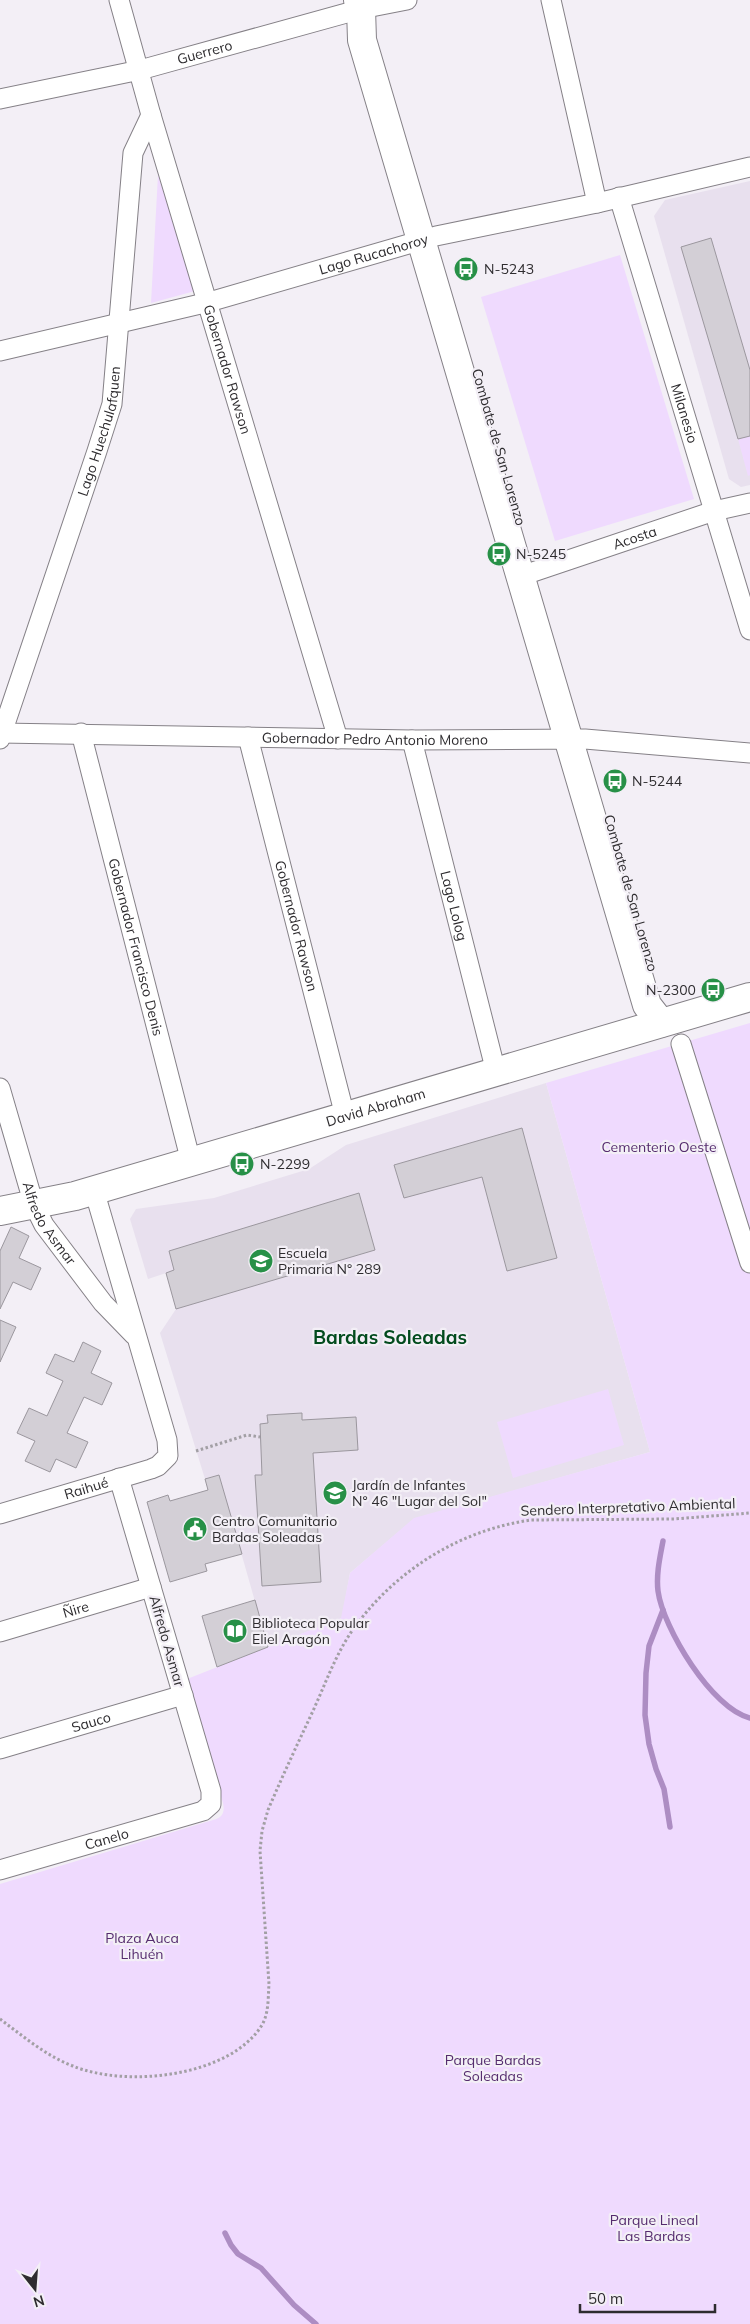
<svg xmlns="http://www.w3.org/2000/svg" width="750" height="2324" font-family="Mulish,sans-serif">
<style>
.built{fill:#e8e0ee}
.green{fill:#efdafe}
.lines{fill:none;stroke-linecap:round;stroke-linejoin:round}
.stream{stroke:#ad8dc3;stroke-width:5.5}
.building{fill:#d3cfd6;stroke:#9b979e}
.street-casing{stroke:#858187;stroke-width:21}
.secondary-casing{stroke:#858187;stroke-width:30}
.path{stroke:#a29fa4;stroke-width:3;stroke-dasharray:2.5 2.5;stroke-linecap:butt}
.street{stroke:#fff;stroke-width:19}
.secondary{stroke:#fff;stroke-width:28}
.labels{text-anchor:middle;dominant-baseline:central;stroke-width:4.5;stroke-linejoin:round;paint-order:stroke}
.street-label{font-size:14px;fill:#2e2c2f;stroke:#f3eff6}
.poi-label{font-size:14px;fill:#2e2c2f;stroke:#f3eff6;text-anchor:start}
.park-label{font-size:14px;fill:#552c6e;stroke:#f3eff6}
.district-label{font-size:19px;font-weight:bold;fill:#024b1d;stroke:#f3eff6}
</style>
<rect width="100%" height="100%" fill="#f3eff6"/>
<g class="built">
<path d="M750 181V485L741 487 729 479 654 216 665 200Z"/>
<path d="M546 1083 650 1452 414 1519 350 1573 342 1618 268 1647 219 1475 205 1479 160 1333 176 1309 166 1273 148 1279 130 1219 136 1209 214 1198 309 1169 346 1145Z"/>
</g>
<g class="green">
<path d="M158 175 195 291 151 303Z"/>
<path d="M620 255 694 499 555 541 481 297Z"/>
<path d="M750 436V475L748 476 738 439Z"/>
<path d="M750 1023V2324H0V1884L213 1820C223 1818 225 1812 223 1803L187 1679 341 1618 350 1573 414 1518 650 1452 546 1083Z"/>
<path d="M608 1389 624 1445 513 1478 497 1422Z"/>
</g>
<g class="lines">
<g class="stream">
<path d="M663 1541C660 1557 656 1574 658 1591 663 1628 712 1709 750 1718"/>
<path d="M663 1610 649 1646 646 1673 645 1715 649 1744 656 1769 664 1789 670 1827"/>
<path d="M225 2233 231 2245 238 2254 261 2268 294 2305 316 2324"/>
</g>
</g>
<g class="building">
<path d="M711 238 750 370V436L738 439 681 247Z"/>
<path d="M522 1128 557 1258 507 1271 482 1177 404 1198 394 1165Z"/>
<path d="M359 1193 375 1250 176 1309 166 1273 174 1270 169 1251Z"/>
<path d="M11 1227 29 1236 19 1258 41 1268 31 1290 13 1282 0 1309V1251Z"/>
<path d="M0 1320 16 1327 0 1362Z"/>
<path d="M83 1342 101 1351 91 1373 112 1383 102 1405 84 1397 67 1433 88 1442 76 1468 56 1459 50 1472 25 1461 35 1441 17 1433 29 1408 47 1416 63 1381 46 1373 55 1354 74 1362Z"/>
<path d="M302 1413V1420L356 1417 358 1450 313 1453 321 1582 262 1586 255 1475H262L260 1424 268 1423 267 1415Z"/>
<path d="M219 1475 242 1554 205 1564 207 1571 170 1582 147 1502 168 1495 170 1501 208 1490 205 1479Z"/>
<path d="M255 1600 268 1647 217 1667 202 1616Z"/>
</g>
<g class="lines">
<defs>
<g id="street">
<path id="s1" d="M119 0 151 115 338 739"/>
<path d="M551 0 597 203"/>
<path id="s2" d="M0 99 140 70 361 9 407 0"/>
<path id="s3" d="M619 197 750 630"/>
<path id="s4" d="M0 351 209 302 436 236 597 203 750 167"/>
<path id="s5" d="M521 576 714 511 750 503"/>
<path id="s6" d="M0 733 412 740 585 739 750 753"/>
<path id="s7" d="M81 733 191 1162"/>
<path id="s8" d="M248 737 345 1116"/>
<path id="s9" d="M0 739 97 451 112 404 133 153 151 115"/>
<path id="s10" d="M412 740 496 1072"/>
<path d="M681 1044 750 1263"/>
<path id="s11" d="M0 1088 34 1205 44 1225 103 1303 134 1335"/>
<path id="s12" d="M0 1514 151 1469 158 1466 168 1456 167 1440 94 1190"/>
<path id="s13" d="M0 1632 151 1587"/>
<path id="s14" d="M0 1749 183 1695"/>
<path id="s15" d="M0 1870 203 1811 211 1804V1791L119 1478"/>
</g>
<g id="secondary">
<path d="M358 0 361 9 362 40 647 1005 661 1023"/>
<path id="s16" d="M0 1211 75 1196 750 997"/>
</g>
</defs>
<use href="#street" class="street-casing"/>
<use href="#secondary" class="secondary-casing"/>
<g class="path">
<path d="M196 1451 247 1435 260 1437"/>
<path d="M0 2019C23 2036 46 2056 73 2066 126 2088 230 2077 262 2025 269 2013 268 1997 269 1984L260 1851 262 1831 268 1810C282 1777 297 1745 312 1713 325 1685 336 1653 354 1628 396 1570 460 1530 531 1520L674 1519 750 1513"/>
</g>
<use href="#street" class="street"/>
<use href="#secondary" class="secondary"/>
</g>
<defs>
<symbol id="bus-disc" viewBox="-11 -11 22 22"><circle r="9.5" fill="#279047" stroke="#f3eff6"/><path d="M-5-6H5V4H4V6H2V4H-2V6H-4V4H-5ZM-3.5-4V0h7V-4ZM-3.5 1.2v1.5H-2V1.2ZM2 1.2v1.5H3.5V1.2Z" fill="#fff"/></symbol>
<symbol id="school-disc" viewBox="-11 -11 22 22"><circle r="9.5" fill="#279047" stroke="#f3eff6"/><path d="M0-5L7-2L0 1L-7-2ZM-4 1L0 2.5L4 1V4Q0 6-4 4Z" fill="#fff"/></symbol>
<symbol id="civic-disc" viewBox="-11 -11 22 22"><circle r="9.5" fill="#279047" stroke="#f3eff6"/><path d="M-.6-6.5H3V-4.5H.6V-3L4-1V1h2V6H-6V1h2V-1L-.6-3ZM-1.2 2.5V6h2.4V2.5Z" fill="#fff"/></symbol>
<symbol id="library-disc" viewBox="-11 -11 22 22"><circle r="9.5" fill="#279047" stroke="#f3eff6"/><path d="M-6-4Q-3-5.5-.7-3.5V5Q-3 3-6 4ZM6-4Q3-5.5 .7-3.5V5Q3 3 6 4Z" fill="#fff"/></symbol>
</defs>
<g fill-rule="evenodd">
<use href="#bus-disc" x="452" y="255" width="28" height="28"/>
<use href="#bus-disc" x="485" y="540" width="28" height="28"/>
<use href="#bus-disc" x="601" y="767" width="28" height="28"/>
<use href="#bus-disc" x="699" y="976" width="28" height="28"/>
<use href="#bus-disc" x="228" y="1150" width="28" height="28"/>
<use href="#school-disc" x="247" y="1247" width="28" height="28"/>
<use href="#school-disc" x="321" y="1479" width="28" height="28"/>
<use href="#civic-disc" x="181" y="1515" width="28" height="28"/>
<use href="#library-disc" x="221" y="1617" width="28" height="28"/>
</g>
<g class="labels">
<g class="street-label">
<text stroke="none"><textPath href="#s2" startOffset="210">Guerrero</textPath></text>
<text stroke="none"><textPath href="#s4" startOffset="386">Lago Rucachoroy</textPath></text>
<text stroke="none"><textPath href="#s1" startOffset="385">Gobernador Rawson</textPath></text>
<text stroke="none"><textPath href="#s3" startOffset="226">Milanesio</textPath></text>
<text stroke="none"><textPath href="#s9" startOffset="324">Lago Huechulafquen</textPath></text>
<text transform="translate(499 447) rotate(74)">Combate de San Lorenzo</text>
<text stroke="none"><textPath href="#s5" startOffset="120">Acosta</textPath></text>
<text stroke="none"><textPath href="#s6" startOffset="375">Gobernador Pedro Antonio Moreno</textPath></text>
<text transform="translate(631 893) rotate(74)">Combate de San Lorenzo</text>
<text stroke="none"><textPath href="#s10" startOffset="171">Lago Lolog</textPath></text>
<text stroke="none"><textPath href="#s8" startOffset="195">Gobernador Rawson</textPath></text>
<text stroke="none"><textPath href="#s7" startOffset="221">Gobernador Francisco Denis</textPath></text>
<text stroke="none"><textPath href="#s16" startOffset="390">David Abraham</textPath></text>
<text stroke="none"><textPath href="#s11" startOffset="145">Alfredo Asmar</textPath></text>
<text stroke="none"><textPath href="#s12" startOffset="90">Raihué</textPath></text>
<text transform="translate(628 1507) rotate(-2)">Sendero Interpretativo Ambiental</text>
<text stroke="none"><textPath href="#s13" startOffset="79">Ñire</textPath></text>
<text transform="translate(167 1641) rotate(74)">Alfredo Asmar</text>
<text stroke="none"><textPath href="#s14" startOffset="95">Sauco</textPath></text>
<text stroke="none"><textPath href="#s15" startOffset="111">Canelo</textPath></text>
</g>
<g class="poi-label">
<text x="484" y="269">N-5243</text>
<text x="516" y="554">N-5245</text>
<text x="632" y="781">N-5244</text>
<text x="696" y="990" text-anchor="end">N-2300</text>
<text x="260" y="1164">N-2299</text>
<text x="278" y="1253">Escuela<tspan x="278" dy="16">Primaria N° 289</tspan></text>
<text x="352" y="1485">Jardín de Infantes<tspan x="352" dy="16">N° 46 "Lugar del Sol"</tspan></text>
<text x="212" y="1521">Centro Comunitario<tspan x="212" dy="16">Bardas Soleadas</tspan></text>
<text x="252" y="1623">Biblioteca Popular<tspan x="252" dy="16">Eliel Aragón</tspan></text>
</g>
<g class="park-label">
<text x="659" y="1147">Cementerio Oeste</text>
<text x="142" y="1938">Plaza Auca<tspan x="142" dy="16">Lihuén</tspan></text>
<text x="493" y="2060">Parque Bardas<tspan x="493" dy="16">Soleadas</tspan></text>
<text x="654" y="2220">Parque Lineal<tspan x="654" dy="16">Las Bardas</tspan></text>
</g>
<g class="district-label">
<text x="390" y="1337">Bardas Soleadas</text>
</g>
</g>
<g transform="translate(35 2289) rotate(163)" stroke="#f3eff6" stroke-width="4" paint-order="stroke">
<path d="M0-4L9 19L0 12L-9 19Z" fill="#2e2c2f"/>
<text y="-8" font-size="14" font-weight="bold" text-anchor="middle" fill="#2e2c2f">N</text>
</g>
<path d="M580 2304v8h135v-8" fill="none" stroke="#2e2c2f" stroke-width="2.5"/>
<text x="588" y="2304" font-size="15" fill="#2e2c2f" stroke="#f3eff6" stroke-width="4" paint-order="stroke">50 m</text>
</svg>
